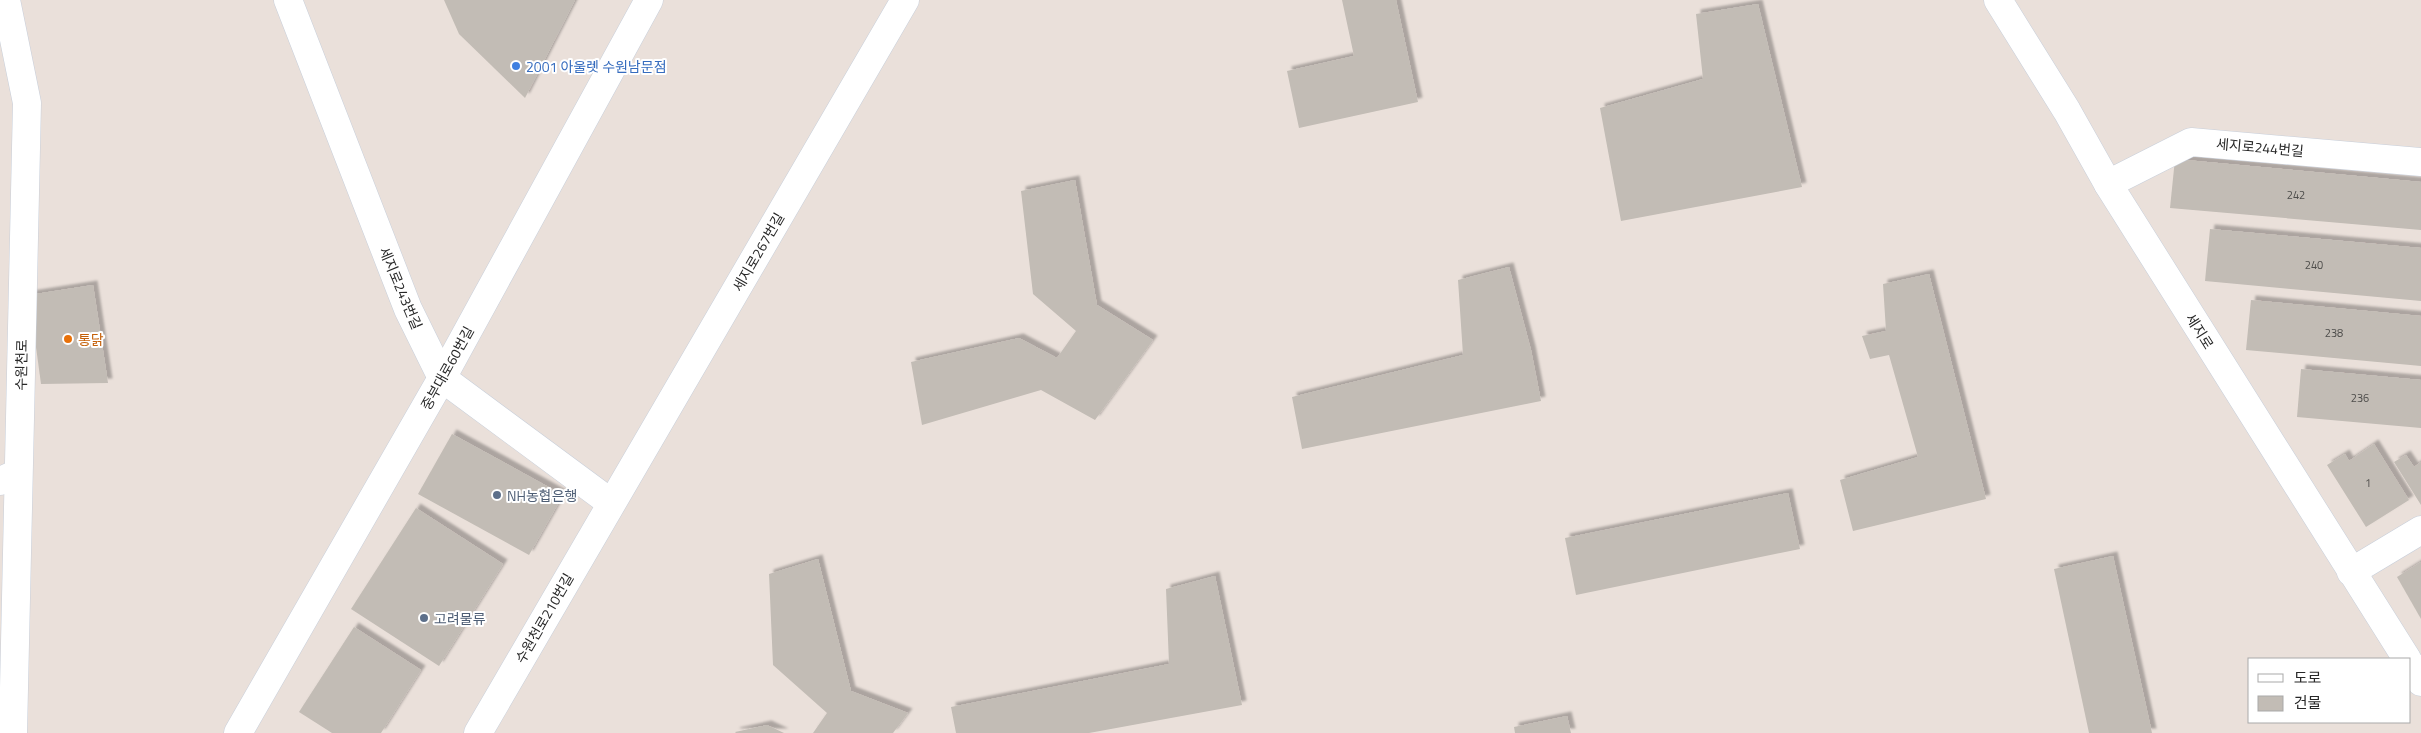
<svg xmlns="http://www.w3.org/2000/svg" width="2421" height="733" font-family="'Titillium Web','Noto Sans KR',sans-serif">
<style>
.building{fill:#c2bcb5;filter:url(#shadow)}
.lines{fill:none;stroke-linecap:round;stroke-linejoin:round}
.minor-casing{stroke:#c8cfda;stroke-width:29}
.tertiary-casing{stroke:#c8cfda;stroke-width:29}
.minor{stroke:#fff;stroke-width:28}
.tertiary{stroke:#fff;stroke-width:28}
.shop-dot{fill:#3f7fe0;stroke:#fff;stroke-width:2}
.food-dot{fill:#e8710a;stroke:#fff;stroke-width:2}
.service-dot{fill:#5c6f8a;stroke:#fff;stroke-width:2}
.labels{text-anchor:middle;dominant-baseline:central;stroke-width:4;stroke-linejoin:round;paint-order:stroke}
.number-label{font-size:11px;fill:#4e4d4b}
.shop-label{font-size:14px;fill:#366cbe;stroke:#fff;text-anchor:start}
.street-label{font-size:14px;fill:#282828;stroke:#fff}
.food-label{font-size:14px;fill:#c56008;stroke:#fff;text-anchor:start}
.service-label{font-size:14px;fill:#4e5e75;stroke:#fff;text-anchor:start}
</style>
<defs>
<filter id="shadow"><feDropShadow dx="4.5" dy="-4.5" stdDeviation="1" flood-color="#0004"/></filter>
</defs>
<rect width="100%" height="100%" fill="#eae0da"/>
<g class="building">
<path d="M444 0H575L525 98 459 34Z"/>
<path d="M1342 0H1396L1418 102 1299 128 1287 71 1354 56Z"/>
<path d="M1758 4 1802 187 1621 221 1600 108 1703 79 1696 14Z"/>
<path d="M2175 159 2421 182V230L2170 208Z"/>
<path d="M1075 180 1097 305 1153 340 1095 420 1041 390 922 425 911 362 1019 338 1057 358 1076 331 1033 294 1021 191Z"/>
<path d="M2210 229 2421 248V301L2205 281Z"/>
<path d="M1509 267 1531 350 1541 401 1302 449 1292 397 1463 355 1458 280Z"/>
<path d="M1929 274 1986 499 1853 531 1840 480 1918 457 1889 355 1870 359 1862 336 1886 331 1883 284Z"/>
<path d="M93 285 108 383 41 384 29 295Z"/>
<path d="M2251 300 2421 316V366L2246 350Z"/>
<path d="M2301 369 2421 380V428L2297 417Z"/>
<path d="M452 434 563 495 529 555 418 494Z"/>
<path d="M2374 444 2409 500 2366 527 2327 465 2345 454 2349 461Z"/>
<path d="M2406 455 2414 467 2421 462V505L2394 462Z"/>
<path d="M1788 493 1800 549 1576 595 1565 538Z"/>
<path d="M416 508 503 564 439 666 351 609Z"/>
<path d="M2113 556 2152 733H2089L2054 569Z"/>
<path d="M818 559 851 691 908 713 893 733H813L827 713 773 665 769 574Z"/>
<path d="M2421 562V619L2397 577Z"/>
<path d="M1215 576 1242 705 1089 733H956L951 707 1169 664 1166 589Z"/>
<path d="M354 627 421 670 381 733H332L299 712Z"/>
<path d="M1567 716 1571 733H1515L1514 727Z"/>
<path d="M767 725 784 733H736L735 732Z"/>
</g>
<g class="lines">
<defs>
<g id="minor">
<path d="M6 0 27 103 13 733"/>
<path d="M288 0 408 309 442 378 611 503"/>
<path d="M2108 184 2191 142 2421 162"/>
<path d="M2351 572 2421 530"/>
<path d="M238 733 442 378 649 0"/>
<path d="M478 733 905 0"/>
</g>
<g id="tertiary">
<path d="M1998 0 2067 111 2108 184 2407 659"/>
<path d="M0 481 18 473"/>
<path d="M2410 664 2421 682"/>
</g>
</defs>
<use href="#minor" class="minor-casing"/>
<use href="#tertiary" class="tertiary-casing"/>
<use href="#minor" class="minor"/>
<use href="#tertiary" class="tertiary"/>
</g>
<circle class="shop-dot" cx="516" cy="66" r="5"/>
<circle class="food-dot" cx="68" cy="339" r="5"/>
<g class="service-dot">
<circle cx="497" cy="495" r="5"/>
<circle cx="424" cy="618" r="5"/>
</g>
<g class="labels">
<g class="number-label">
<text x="2296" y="195">242</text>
<text x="2314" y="265">240</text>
<text x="2334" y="333">238</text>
<text x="2360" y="398">236</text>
<text x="2368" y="483">1</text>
</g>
<g class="shop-label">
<text x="526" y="66">2001 아울렛 수원남문점</text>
</g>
<g class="street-label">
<text transform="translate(2260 147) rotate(5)">세지로244번길</text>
<text transform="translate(758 252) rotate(-60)">세지로267번길</text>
<text transform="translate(401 288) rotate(67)">세지로243번길</text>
<text transform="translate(2200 331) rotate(58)">세지로</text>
<text transform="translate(21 365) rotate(-89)">수원천로</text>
<text transform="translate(447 368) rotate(-61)">중부대로60번길</text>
<text transform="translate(544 618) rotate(-60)">수원천로210번길</text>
</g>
<g class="food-label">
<text x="78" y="339">통닭</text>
</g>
<g class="service-label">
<text x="507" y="495">NH농협은행</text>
<text x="434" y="618">고려물류</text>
</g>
</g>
<rect x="2248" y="658" width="162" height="65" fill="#ffffff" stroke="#a9a9a9"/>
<rect x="2258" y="674" width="25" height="8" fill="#ffffff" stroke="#a9a9a9"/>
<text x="2294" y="683" font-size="15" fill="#282828">도로</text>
<rect x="2258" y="696" width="25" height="15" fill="#c2bcb5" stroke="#a9a9a9"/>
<text x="2294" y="708" font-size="15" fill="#282828">건물</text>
</svg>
